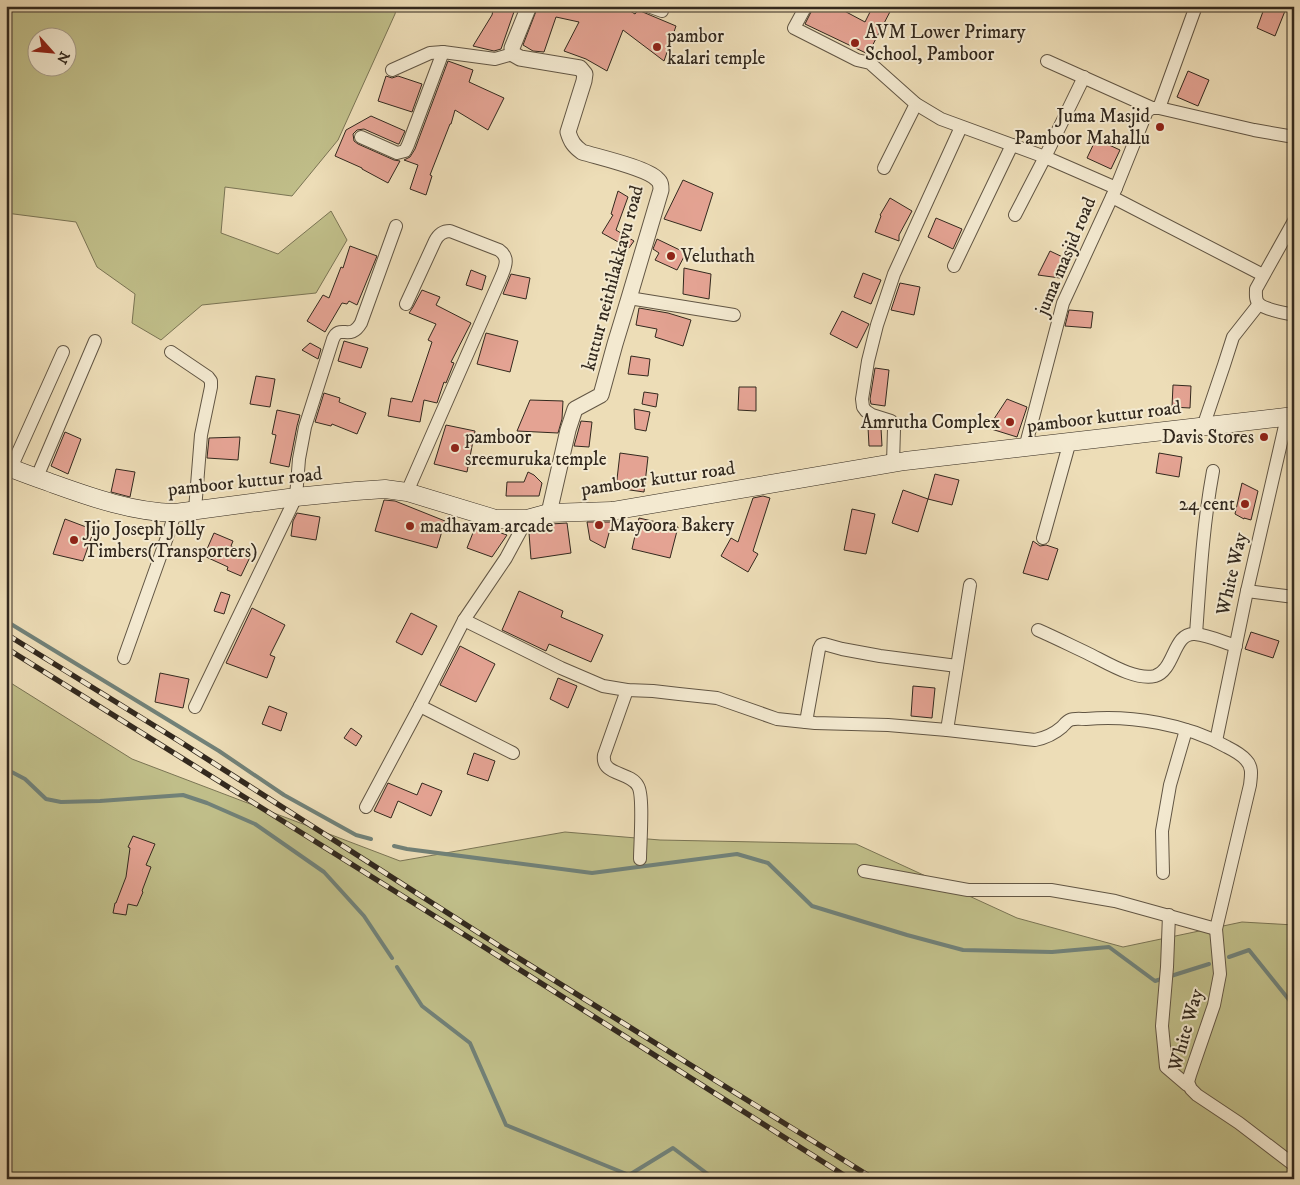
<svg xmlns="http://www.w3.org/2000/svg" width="1300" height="1185" font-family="'IM FELL DW Pica',serif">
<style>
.green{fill:#c0be89;stroke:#7a7454;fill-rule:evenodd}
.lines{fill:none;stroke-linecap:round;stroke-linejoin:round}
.stream{stroke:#718178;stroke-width:4}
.building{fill:#e4a393;stroke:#33291e}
.minor-casing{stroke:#625644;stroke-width:14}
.tertiary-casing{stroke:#625644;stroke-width:17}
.secondary-casing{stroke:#33291e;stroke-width:19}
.minor{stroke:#f3e9d0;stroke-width:12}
.tertiary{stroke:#f3e9d0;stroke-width:15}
.secondary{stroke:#f3e9d0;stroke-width:18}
.rail-casing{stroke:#33291e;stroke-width:5.5}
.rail{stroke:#f3e9d0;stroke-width:4;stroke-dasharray:11;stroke-linecap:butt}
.poi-dot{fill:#8f2418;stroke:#f3e9d0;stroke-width:2}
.labels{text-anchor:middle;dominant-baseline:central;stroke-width:4;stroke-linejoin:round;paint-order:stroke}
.poi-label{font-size:19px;fill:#33291e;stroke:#f3e9d0;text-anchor:start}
.street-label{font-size:19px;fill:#33291e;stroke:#f3e9d0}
</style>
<rect width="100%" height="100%" fill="#edddb7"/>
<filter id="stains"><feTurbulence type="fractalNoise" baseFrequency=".004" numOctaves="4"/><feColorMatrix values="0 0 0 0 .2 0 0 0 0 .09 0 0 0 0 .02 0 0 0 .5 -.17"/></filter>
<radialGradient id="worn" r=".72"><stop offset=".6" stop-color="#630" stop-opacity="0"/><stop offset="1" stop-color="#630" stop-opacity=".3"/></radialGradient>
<g class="green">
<path d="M6 6H397L395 14 338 140 292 196 225 187 221 233 278 254 331 211 347 240 316 293 202 305 161 340 132 323 135 294 97 267 76 222 6 213ZM38 38H68V68H38Z"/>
<path d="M6 680 132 759 400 861 565 832 660 840 856 844 1017 918 1123 947 1242 922 1294 925V1179H6Z"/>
</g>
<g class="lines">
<g class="stream">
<path d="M6 621 219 751 284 795 356 835 371 839"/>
<path d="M6 769 25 779 46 799 61 802 100 801 183 795 207 803 255 824 324 872 364 916 392 958"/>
<path d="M394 846 407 849 592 873 737 854 768 863 812 906 907 935 963 950 1052 952 1109 947 1155 981 1209 964"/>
<path d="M1229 957 1249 950 1294 1006"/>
<path d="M397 967 422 1006 470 1043 506 1125 629 1175 673 1148 709 1175 716 1179"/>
</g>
</g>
<g class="building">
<path d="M494 6H516L501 49 494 51 473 46 492 15Z"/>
<path d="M538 6H622L635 14 638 10 676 26 664 61 623 30 607 71 586 59 564 51 579 22 556 17 544 52 533 51 523 45Z"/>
<path d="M814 6H835L865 22 873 6H893L868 54 805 24Z"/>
<path d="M1265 6H1287L1275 36 1257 28Z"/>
<path d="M448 61 473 70 469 82 504 98 488 130 455 110 451 124H450L430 175 432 176 426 195 410 189 418 165 404 160 410 157 415 149Z"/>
<path d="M1188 71 1209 80 1198 106 1177 97Z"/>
<path d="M386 76 392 78 398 76 422 84 412 112 378 101Z"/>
<path d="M371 116 405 131 399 144H398L364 129 357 130 353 134 354 141 358 144 394 160 400 161 388 183 362 169V168L335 156 346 130Z"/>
<path d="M1096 139 1120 150 1111 169 1087 158Z"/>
<path d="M683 180 713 193 701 231 664 219Z"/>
<path d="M618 191 628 197 616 230 634 241 629 248 602 233 613 215 611 214Z"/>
<path d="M890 198 912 211 899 235V241L875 232 881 216 880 215Z"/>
<path d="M936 218 962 229 953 249 928 237Z"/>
<path d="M657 239 686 253 677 270 655 260 659 253 653 249Z"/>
<path d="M350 246 377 256 357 305 349 301 347 304 342 303 325 332 307 321 323 295 329 298 341 267 343 268Z"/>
<path d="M1050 251 1069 260 1060 278 1038 275Z"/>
<path d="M684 268 711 274 709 299 683 294Z"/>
<path d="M471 270 486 276 482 290 466 285Z"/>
<path d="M863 273 881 280 871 304 854 297Z"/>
<path d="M511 274 530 278 526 299 503 294Z"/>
<path d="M900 283 920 287 914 315 891 310Z"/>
<path d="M422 290 440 297 436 305 471 323 451 362 454 363 446 383 444 382 437 403 424 400 420 422 388 416 391 398 412 402 432 342 428 340 436 324 409 313 413 307Z"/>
<path d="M639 308 668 313 691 320 683 346 655 337 657 329 636 325Z"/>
<path d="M1069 310 1093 312 1091 328 1065 326Z"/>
<path d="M842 311 869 324 857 348 830 334Z"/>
<path d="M486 333 518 341 510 372 477 364Z"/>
<path d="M344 341 368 348 361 368 338 361Z"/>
<path d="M310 343 321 349 318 359 302 350Z"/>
<path d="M631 356 650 359 648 376 628 374Z"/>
<path d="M875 368 889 370 885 406 871 404 870 399Z"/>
<path d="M256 376 275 379 270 407 250 404Z"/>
<path d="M1173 385 1191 386 1190 408 1172 407Z"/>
<path d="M739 387H756V411L738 410Z"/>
<path d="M644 392 658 394 656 407 642 404Z"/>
<path d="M324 393 340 398 339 402 366 413 357 434 332 424 331 426 315 422Z"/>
<path d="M1007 399 1027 407 1017 437 988 428Z"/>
<path d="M530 400 563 401 562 419 558 433 517 431Z"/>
<path d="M634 409 650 412 646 431 635 429Z"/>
<path d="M277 410 300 415 297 426 289 467 270 463 276 435 272 434Z"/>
<path d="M581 421 592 422 589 447 574 446Z"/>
<path d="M446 425 475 431 467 472 434 464Z"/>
<path d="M868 427 881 428 882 446H869Z"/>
<path d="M65 432 81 439 68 474 51 466Z"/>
<path d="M240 437 238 460 207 458 209 438Z"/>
<path d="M620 453 648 457 644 492 616 488Z"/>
<path d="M1159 453 1182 457 1179 477 1156 473Z"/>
<path d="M116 469 135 472 130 497 111 492Z"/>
<path d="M528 472 534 475 542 483 539 496H506L507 482H524Z"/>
<path d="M935 474 959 480 952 505 928 499Z"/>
<path d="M1242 483 1258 491 1251 520 1244 518V519L1235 514Z"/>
<path d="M903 490 928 499 918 532 892 523Z"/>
<path d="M763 496 770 498 753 551 758 554 748 572 721 556 731 538 738 542 753 498Z"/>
<path d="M384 500 395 501 445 521 437 548 375 531Z"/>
<path d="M852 509 875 514 866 554 844 550Z"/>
<path d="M297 513 320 517 316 540 291 536 293 521Z"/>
<path d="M639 518 678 527 670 558 632 549Z"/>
<path d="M65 519 94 530 83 561 53 554Z"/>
<path d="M587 522H612L605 548 590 540Z"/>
<path d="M567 523 571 553 531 559 529 533 531 529 551 524Z"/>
<path d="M476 525 507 535 492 557 467 548Z"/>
<path d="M214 533 233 541 231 546 251 555 241 576 227 570 228 567 204 556Z"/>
<path d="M1033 541 1040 546 1046 545 1058 549 1048 580 1023 573Z"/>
<path d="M519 591 563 611 561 617 603 635 591 662 549 644 546 651 502 630Z"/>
<path d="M221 592 230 595 224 614 214 611Z"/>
<path d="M252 608 285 625 270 655 275 657 267 678 226 663Z"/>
<path d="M411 613 437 626 422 655 396 642Z"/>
<path d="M1251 632 1279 641 1273 658 1245 649Z"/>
<path d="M460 646 495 664 476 702 440 685Z"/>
<path d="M160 673 189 679 183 708 155 702Z"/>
<path d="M558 678 577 686 568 708 550 699Z"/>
<path d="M913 686 935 688 932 718 911 716Z"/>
<path d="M269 706 287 713 281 731 262 724Z"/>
<path d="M351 728 362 736 356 746 344 738Z"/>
<path d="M474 753 495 761 488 781 467 774Z"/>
<path d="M388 783 417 795 422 783 442 791 431 816 398 801 391 818 374 811Z"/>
<path d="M133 836 155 844 146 865 151 867 142 891 143 892 137 906 128 904 126 915 113 913 115 903H116L126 877 130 848 128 847Z"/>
</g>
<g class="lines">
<defs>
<g id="minor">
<path d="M648 6 662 11"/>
<path d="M806 6 794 28 857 60 870 63 916 104 941 119 1045 157 1116 188"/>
<path d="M1047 61 1152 108"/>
<path d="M392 70 430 53 443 52 495 59 513 54"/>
<path d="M1159 108 1196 6"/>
<path d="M361 137 397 153 405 151 408 145 443 52"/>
<path d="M884 168 916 104"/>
<path d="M1112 197 1263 275"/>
<path d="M1015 215 1045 157 1084 77"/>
<path d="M1294 221 1256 289C1256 294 1255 300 1259 304 1266 310 1285 313 1294 315"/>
<path d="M954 266 1012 145"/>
<path d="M629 298 734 315"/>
<path d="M406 304 435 241C438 235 442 231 450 231L499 250C509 257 506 265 502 275L407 492"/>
<path d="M171 352 208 377 211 381V387L201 435 195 510"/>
<path d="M1203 427 1224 365 1233 337 1259 304"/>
<path d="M1025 448 1063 303 1116 188 1147 111 1152 108H1159L1254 130 1294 137"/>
<path d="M893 463 894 429 891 421 872 415 866 411 863 407 862 399 868 361 877 325 894 274 961 127"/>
<path d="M11 468 63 352"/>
<path d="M37 477 95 341"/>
<path d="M1043 538 1070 441"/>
<path d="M1247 591 1294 597"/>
<path d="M464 620 561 668 603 686 627 690 653 691 679 694 717 698 777 719 815 723 888 725 947 730 1035 740C1045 738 1054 734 1062 727 1064 725 1067 721 1070 720 1074 718 1081 719 1086 719 1131 715 1187 724 1227 747 1233 750 1241 754 1246 760 1253 767 1251 776 1250 785L1216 929 1220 974 1214 1005 1190 1075 1188 1082 1191 1089 1197 1095 1239 1123 1294 1165"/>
<path d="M1038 630C1054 637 1070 645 1087 653 1104 661 1135 681 1155 676 1175 670 1173 632 1195 634 1208 635 1223 642 1236 646"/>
<path d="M1196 634C1200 579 1203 525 1213 471"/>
<path d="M124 658 170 529 175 513"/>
<path d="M627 690 604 755C601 776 630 771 638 786 644 796 640 844 640 859"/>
<path d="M420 706 513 753"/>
<path d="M195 707 296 497 299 459 305 427 333 339C340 323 350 342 361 323L396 226"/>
<path d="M806 722 819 649 821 645 824 644 842 649 880 656 957 666"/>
<path d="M947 730 970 585"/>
<path d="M1216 741 1247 591 1287 417"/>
<path d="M366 807 420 706 464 620 506 558 527 519"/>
<path d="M864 871 968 890H1051L1115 901 1216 929"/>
<path d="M1163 873 1162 831 1170 785 1186 730"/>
<path d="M1169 915 1167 967 1162 1026 1166 1067 1187 1085"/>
</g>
<path id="tertiary" d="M529 6 512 48 513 54 520 58 580 68 585 74 584 81 568 132C571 142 574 146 582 152 598 157 647 168 657 179 661 182 661 186 661 190L629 298 615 344 601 395 575 409 568 430 549 513"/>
<path id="secondary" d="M6 466C22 473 38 478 54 484 93 498 133 512 175 513L296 497 356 491 385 489 407 492 496 519H527L549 513 612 511 905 461 1294 416"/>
</defs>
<use href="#minor" class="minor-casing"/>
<use href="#tertiary" class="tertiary-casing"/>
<use href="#secondary" class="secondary-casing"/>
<use href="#minor" class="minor"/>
<use href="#tertiary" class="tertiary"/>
<use href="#secondary" class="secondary"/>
<defs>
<g id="rail">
<path d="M6 634 179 741 504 949 874 1179"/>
<path d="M6 648 484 947 850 1179"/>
</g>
</defs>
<use href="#rail" class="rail-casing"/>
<use href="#rail" class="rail"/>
</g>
<g class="poi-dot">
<circle cx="855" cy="43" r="5"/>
<circle cx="657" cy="47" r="5"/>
<circle cx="1160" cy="127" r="5"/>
<circle cx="671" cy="256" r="5"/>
<circle cx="1010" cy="422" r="5"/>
<circle cx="1264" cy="437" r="5"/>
<circle cx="455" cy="448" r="5"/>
<circle cx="1245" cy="504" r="5"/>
<circle cx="599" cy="525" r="5"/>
<circle cx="410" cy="526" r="5"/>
<circle cx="74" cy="540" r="5"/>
</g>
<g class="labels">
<g class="poi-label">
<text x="865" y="32">AVM Lower Primary<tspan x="865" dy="22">School, Pamboor</tspan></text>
<text x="667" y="36">pambor<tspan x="667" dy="22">kalari temple</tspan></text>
<text x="1150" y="116" text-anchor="end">Juma Masjid<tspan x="1150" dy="22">Pamboor Mahallu</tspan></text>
<text x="681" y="256">Veluthath</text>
<text x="1000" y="422" text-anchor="end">Amrutha Complex</text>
<text x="465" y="437">pamboor<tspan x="465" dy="22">sreemuruka temple</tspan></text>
<text x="1254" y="437" text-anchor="end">Davis Stores</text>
<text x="1235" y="504" text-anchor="end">24 cent</text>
<text x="609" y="525">Mayoora Bakery</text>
<text x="420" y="526">madhavam arcade</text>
<text x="84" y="529">Jijo Joseph Jolly<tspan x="84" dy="22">Timbers(Transporters)</tspan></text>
</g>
<g class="street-label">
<text transform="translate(1066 256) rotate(-67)">juma masjid road</text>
<text transform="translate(613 278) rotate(-75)">kuttur neithilakkavu road</text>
<text transform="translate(1104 417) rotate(-7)">pamboor kuttur road</text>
<text transform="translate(658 479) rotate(-8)">pamboor kuttur road</text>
<text transform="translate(245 482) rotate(-6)">pamboor kuttur road</text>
<text transform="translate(1232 574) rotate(-77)">White Way</text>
<text transform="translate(1186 1030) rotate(-74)">White Way</text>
</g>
</g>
<rect width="1300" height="1185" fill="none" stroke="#edddb7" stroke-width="25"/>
<rect x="8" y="8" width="1285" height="1170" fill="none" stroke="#33291e" stroke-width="2.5"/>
<rect x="12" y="12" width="1275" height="1160" fill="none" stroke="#33291e"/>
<g transform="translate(52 52) rotate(117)"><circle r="24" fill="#f3e9d0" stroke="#a69c89"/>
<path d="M0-4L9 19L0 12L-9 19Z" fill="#8f2418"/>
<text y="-8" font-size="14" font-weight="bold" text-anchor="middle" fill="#33291e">N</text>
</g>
<rect width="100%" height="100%" filter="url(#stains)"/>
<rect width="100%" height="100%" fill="url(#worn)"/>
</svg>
